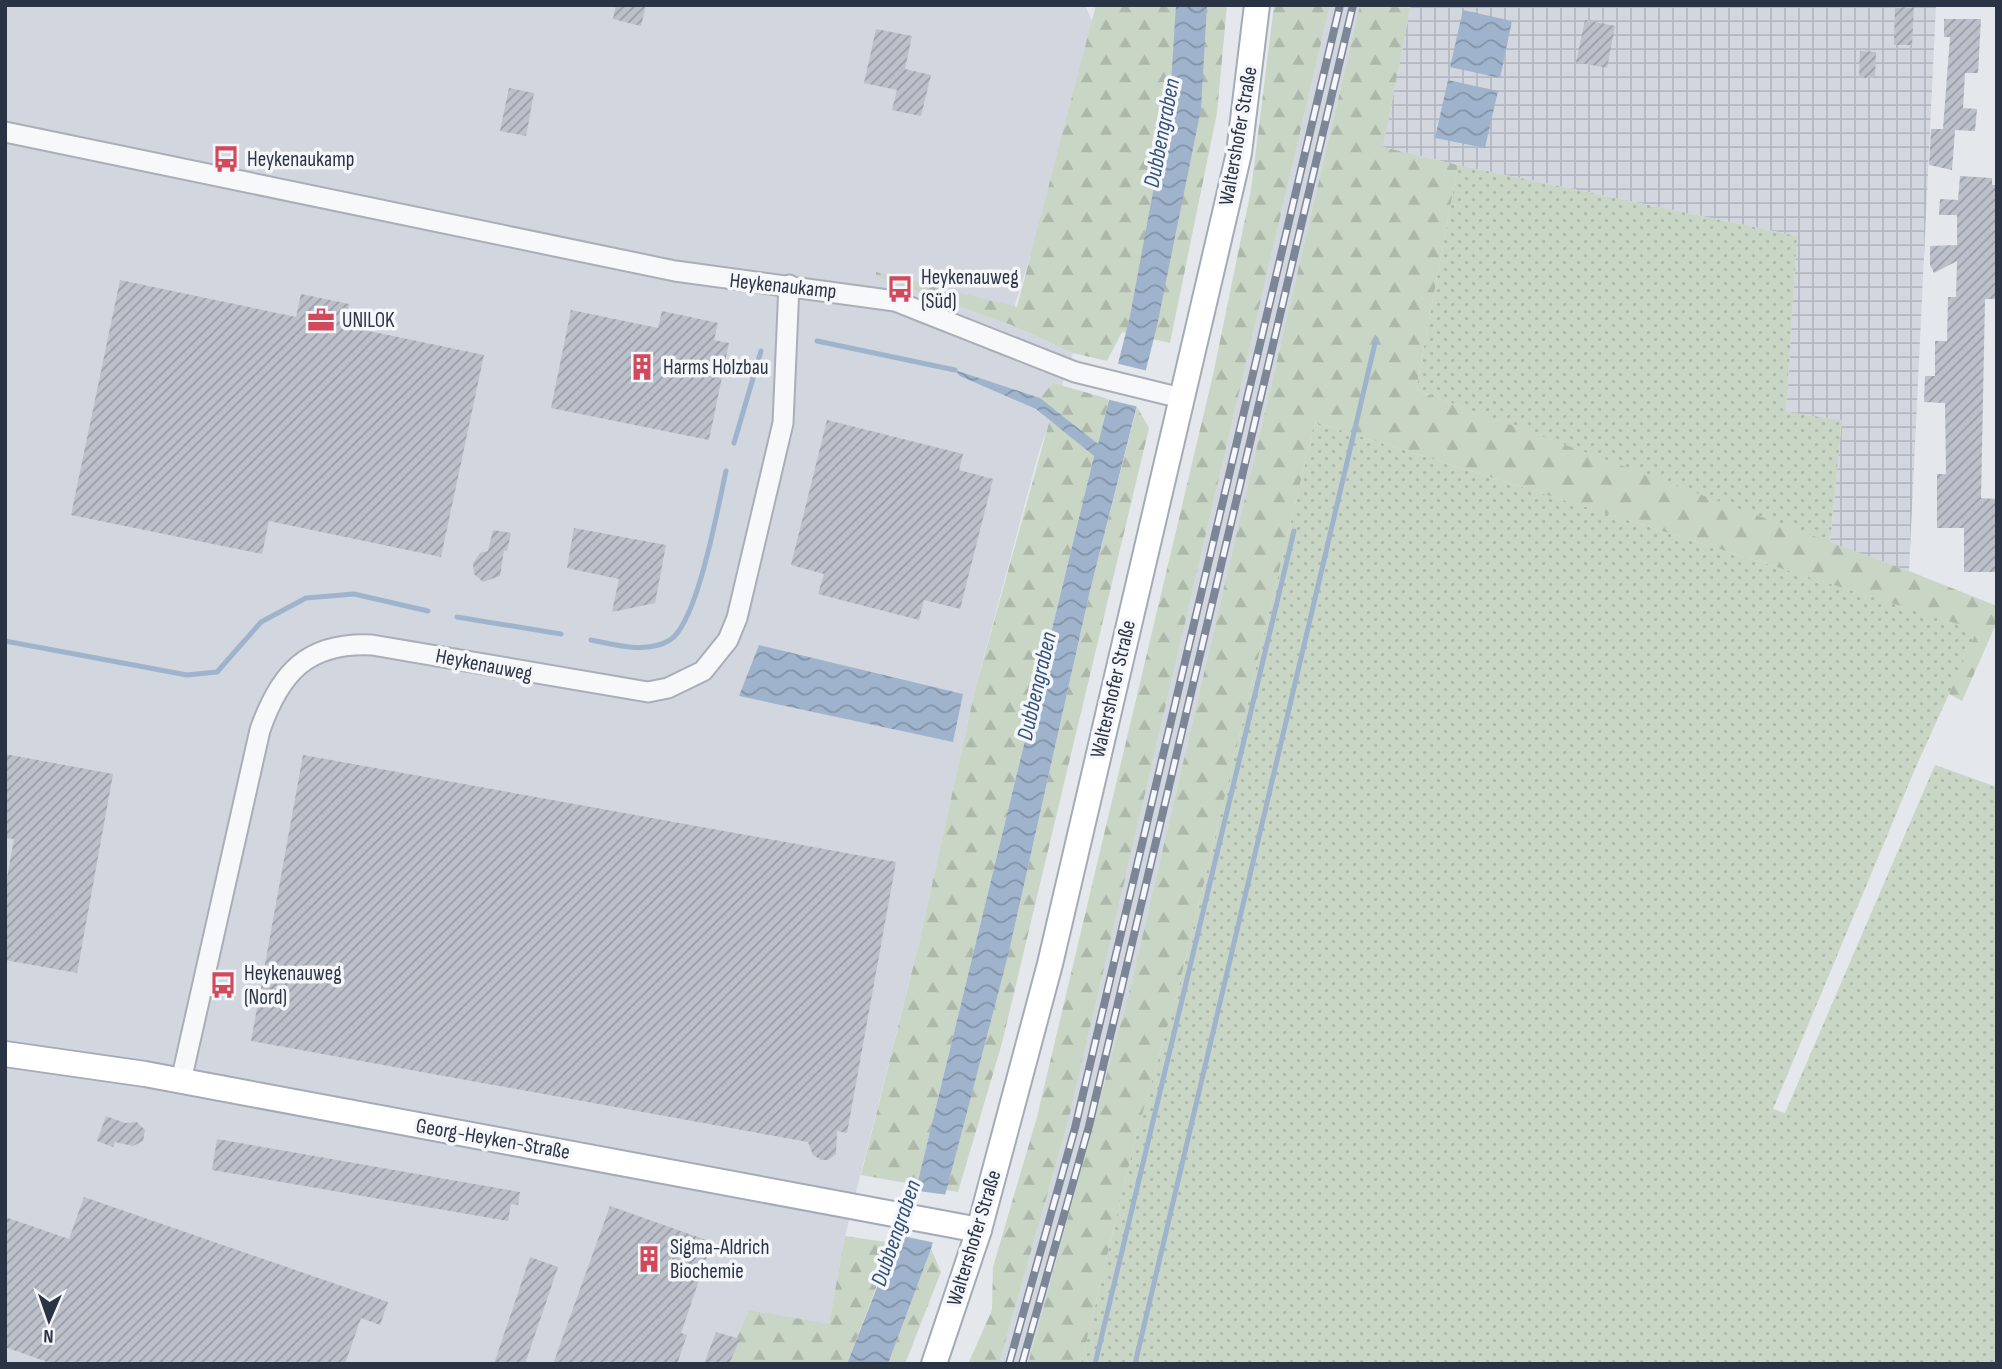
<svg xmlns="http://www.w3.org/2000/svg" width="2002" height="1369" font-family="'Sofia Sans Condensed',sans-serif">
<style>
.built{fill:#d2d6de}
.industrial{fill:url(#industrial-grid)}
.green{fill:url(#green-dots)}
.forest{fill:url(#forest-firs)}
.water{fill:url(#water-waves)}
.pier{fill:#e4e7ec}
.lines{fill:none;stroke-linecap:round;stroke-linejoin:round}
.stream{stroke:#9fb4cc;stroke-width:5}
.building{fill:url(#building-hatch)}
.minor-casing{stroke:#a9aeb7;stroke-width:23}
.major-casing{stroke:#a3abb8;stroke-width:28}
.minor{stroke:#f7f8fa;stroke-width:19}
.major{stroke:#fff;stroke-width:24}
.rail-casing{stroke:#7d8696;stroke-width:8}
.rail{stroke:#f4f6f9;stroke-width:5;stroke-dasharray:16;stroke-linecap:butt}
.labels{text-anchor:middle;dominant-baseline:central;stroke-width:7;stroke-linejoin:round;paint-order:stroke}
.street-label{font-size:21px;fill:#2b3445;stroke:#f4f6f9}
.poi-label{font-size:21px;fill:#2b3445;stroke:#f4f6f9;text-anchor:start}
.water-label{font-size:23px;font-style:italic;fill:#34527a;stroke:#f4f6f9}
</style>
<defs>
<pattern id="industrial-grid" width="8" height="8" patternUnits="userSpaceOnUse" patternTransform="scale(1.75)"><rect width="8" height="8" fill="#d2d6de"/><path d="M0 4h8M4 0v8" fill="none" stroke="#b4b8c0"/></pattern>
<pattern id="green-dots" width="8" height="8" patternUnits="userSpaceOnUse" patternTransform="scale(1.75)"><rect width="8" height="8" fill="#c9d6c5"/><path d="M2 2h.1M6 6h.1" fill="none" stroke="#adb8ab" stroke-width="1.8" stroke-linecap="round"/></pattern>
<pattern id="forest-firs" width="22" height="20" patternUnits="userSpaceOnUse" patternTransform="scale(1.75)"><rect width="22" height="20" fill="#c9d6c5"/><path d="M5 1l3.5 6h-7zM16 11l3.5 6h-7z" fill="#adb8ab"/></pattern>
<pattern id="water-waves" width="16" height="10" patternUnits="userSpaceOnUse" patternTransform="scale(1.75)"><rect width="16" height="10" fill="#9fb4cc"/><path d="M0 5q4-4 8 0t8 0" fill="none" stroke="#8293a7"/></pattern>
<pattern id="building-hatch" width="6" height="6" patternUnits="userSpaceOnUse" patternTransform="scale(1.75)"><rect width="6" height="6" fill="#bbc0ca"/><path d="M-1 1l2-2M0 6l6-6M5 7l2-2" fill="none" stroke="#989da6"/></pattern>
</defs>
<rect width="100%" height="100%" fill="#e4e7ec"/>
<g class="built">
<path d="M5 5H1085L1092 21 1044 212 1009 324 1073 353 1038 455 975 690 920 939 845 1236 829 1325 749 1310 725 1364H5Z"/>
<path d="M1330 5H1360L1132 981 1028 1364H999L1068 1122Z"/>
</g>
<path class="industrial" d="M1411 5H1936L1909 571 1830 543 1842 420 1786 412 1797 236 1458 165 1383 147Z"/>
<g class="green">
<path d="M1458 165 1797 236 1786 412 1842 420 1830 543 1416 390Z"/>
<path d="M1315 422 1978 630 1915 769 1773 1109 1785 1113 1935 765 1997 787V1364H1081L1136 1136 1178 990Z"/>
</g>
<g class="forest">
<path d="M1096 5H1227L1217 113 1170 343 1122 332 1107 361 1073 353 1009 324 876 276V272L1017 307Z"/>
<path d="M1274 5H1330L1068 1122 999 1364H968L992 1310 993 1267 1037 1117 1213 375 1251 190Z"/>
<path d="M1360 5H1411L1383 147 1458 165 1416 390 1909 571 1997 606V622L1962 701 1949 694 1977 630 1315 422 1178 990 1136 1136 1081 1364H1028L1132 981Z"/>
<path d="M1053 383 1109 399 1098 445 1040 398Z"/>
<path d="M1137 407 1149 428 1002 1043 958 1192 946 1190 1008 956 1090 591Z"/>
<path d="M1050 419 1094 456 917 1185 861 1175 920 939 975 690Z"/>
<path d="M845 1236 893 1243 847 1364H725L749 1310 829 1324Z"/>
<path d="M931 1249 941 1272 905 1364H888Z"/>
</g>
<g class="water">
<path d="M1176 5H1207L1201 109 1157 326 1090 591 1008 956 931 1249 888 1364H847L917 1185 1094 456 1036 409 960 376 955 370 1040 398 1098 444 1130 316 1170 100Z"/>
<path d="M1463 10 1512 21 1500 78 1450 67Z"/>
<path d="M1448 80 1498 91 1485 148 1435 138Z"/>
<path d="M759 645 963 694 953 742 739 696Z"/>
</g>
<g class="pier">
<path d="M1115 363 1148 371 1139 407 1106 399Z"/>
<path d="M911 1190 948 1195 936 1243 893 1234Z"/>
</g>
<g class="lines">
<g class="stream">
<path d="M817 341 955 370"/>
<path d="M734 443 761 351"/>
<path d="M457 617 561 634"/>
<path d="M591 640C615 645 647 654 670 640 698 622 718 506 726 471"/>
<path d="M5 641 187 675 217 672 261 622 306 598 354 594 428 611"/>
<path d="M1095 1364 1294 531"/>
<path d="M1135 1364 1376 339"/>
</g>
</g>
<g class="building">
<path d="M616 5H646L641 26 613 19Z"/>
<path d="M1895 5H1914L1912 45H1894Z"/>
<path d="M1944 19H1981L1978 73H1965L1963 108 1977 109 1975 131 1955 130 1952 170 1929 165 1931 129H1943L1950 37H1944Z"/>
<path d="M1585 20 1615 26 1607 68 1576 62Z"/>
<path d="M876 29 912 36 905 69 931 75 921 116 892 110 897 90 864 83Z"/>
<path d="M1860 51 1876 52 1875 78H1859Z"/>
<path d="M509 88 534 93 526 136 500 131Z"/>
<path d="M1960 176 1992 178V185H1997L1995 299H1985L1981 498 1997 499V572H1964V528H1937V474H1946L1945 403 1924 402 1925 376H1935V341H1947L1948 297H1956L1957 261 1934 273 1930 265V246L1957 245V215H1939L1940 199 1958 200Z"/>
<path d="M120 280 296 317 301 294 349 304 345 326 484 355 441 557 269 521 262 554 71 515Z"/>
<path d="M571 310 658 328 662 311 718 323 714 340 729 343 709 440 551 408Z"/>
<path d="M827 420 963 454 959 470 993 479 960 609 924 600 919 620 818 594 824 574 791 565Z"/>
<path d="M574 528 666 545 655 603 612 612 619 579 567 568Z"/>
<path d="M493 530 511 533 507 551 504 550 500 576 483 582 474 574 473 563 480 553 488 551Z"/>
<path d="M5 754 113 774 77 973 5 960V889L14 839 5 838Z"/>
<path d="M303 755 896 862 847 1133 837 1131 836 1154 828 1160H821L813 1155 808 1142 251 1041Z"/>
<path d="M106 1116 125 1123 137 1122 145 1130 143 1141 133 1146 115 1142 113 1147 97 1141Z"/>
<path d="M217 1139 520 1192 518 1205 511 1204 508 1221 212 1170Z"/>
<path d="M84 1197 388 1302 380 1325 361 1318 345 1364H53L5 1347V1217L69 1239Z"/>
<path d="M610 1206 712 1242 681 1333 687 1335 677 1364H553Z"/>
<path d="M530 1257 558 1267 525 1364H494Z"/>
<path d="M716 1332 740 1339 729 1364H704Z"/>
</g>
<g class="lines">
<defs>
<g id="minor">
<path d="M5 132 675 271 895 301 1075 372 1181 398"/>
<path d="M181 1081 260 730C280 673 307 642 372 645L648 692 668 688 703 671 728 640 737 618 783 423 789 285"/>
</g>
<g id="major">
<path d="M5 1054 145 1074 979 1230"/>
<path d="M934 1364 979 1230 1050 964 1239 153 1257 5"/>
</g>
</defs>
<use href="#minor" class="minor-casing"/>
<use href="#major" class="major-casing"/>
<use href="#minor" class="minor"/>
<use href="#major" class="major"/>
<defs>
<g id="rail">
<path d="M1009 1364 1075 1128 1340 5"/>
<path d="M1022 1364 1089 1126 1353 5"/>
</g>
</defs>
<use href="#rail" class="rail-casing"/>
<use href="#rail" class="rail"/>
</g>
<defs>
<symbol id="bus-bare" viewBox="-9 -9 18 18"><path d="M-5-6H5V4H4V6H2V4H-2V6H-4V4H-5ZM-3.5-4V0h7V-4ZM-3.5 1.2v1.5H-2V1.2ZM2 1.2v1.5H3.5V1.2Z" fill="#d1495b" stroke="#f4f6f9" stroke-width="2.5" paint-order="stroke"/></symbol>
<symbol id="office-bare" viewBox="-9 -9 18 18"><path d="M-6-3h4V-5.5h4V-3h4V5H-6ZM-1-4.5V-3h2v-1.5ZM-6 0V1H6V0Z" fill="#d1495b" stroke="#f4f6f9" stroke-width="2.5" paint-order="stroke"/></symbol>
<symbol id="building-bare" viewBox="-9 -9 18 18"><path d="M-4-6H4V6H1V3H-1V6H-4ZM-2.5-4.3h1.7v1.8h-1.7ZM.8-4.3h1.7v1.8H.8ZM-2.5-1h1.7V.8h-1.7ZM.8-1h1.7V.8H.8Z" fill="#d1495b" stroke="#f4f6f9" stroke-width="2.5" paint-order="stroke"/></symbol>
</defs>
<g fill-rule="evenodd">
<use href="#bus-bare" x="207" y="140" width="38" height="38"/>
<use href="#bus-bare" x="881" y="270" width="38" height="38"/>
<use href="#office-bare" x="302" y="301" width="38" height="38"/>
<use href="#building-bare" x="623" y="348" width="38" height="38"/>
<use href="#bus-bare" x="204" y="966" width="38" height="38"/>
<use href="#building-bare" x="630" y="1240" width="38" height="38"/>
</g>
<g class="labels">
<g class="street-label">
<text transform="translate(1238 136) rotate(-80)">Waltershofer Straße</text>
<text transform="translate(783 286) rotate(6)">Heykenaukamp</text>
<text transform="translate(484 665) rotate(11)">Heykenauweg</text>
<text transform="translate(1113 689) rotate(-77)">Waltershofer Straße</text>
<text transform="translate(493 1139) rotate(10)">Georg-Heyken-Straße</text>
<text transform="translate(974 1238) rotate(-73)">Waltershofer Straße</text>
</g>
<g class="poi-label">
<text x="247" y="159">Heykenaukamp</text>
<text x="921" y="277">Heykenauweg<tspan x="921" dy="24">(Süd)</tspan></text>
<text x="342" y="320">UNILOK</text>
<text x="663" y="367">Harms Holzbau</text>
<text x="244" y="973">Heykenauweg<tspan x="244" dy="24">(Nord)</tspan></text>
<text x="670" y="1247">Sigma-Aldrich<tspan x="670" dy="24">Biochemie</tspan></text>
</g>
<g class="water-label">
<text transform="translate(1162 133) rotate(-79)">Dubbengraben</text>
<text transform="translate(1037 686) rotate(-77)">Dubbengraben</text>
<text transform="translate(896 1233) rotate(-71)">Dubbengraben</text>
</g>
</g>
<rect width="2002" height="1369" fill="none" stroke="#2b3445" stroke-width="14"/>
<g transform="translate(49 1320) rotate(182)" stroke="#f4f6f9" stroke-width="5" paint-order="stroke">
<path d="M0-5L12 26L0 18L-12 26Z" fill="#2b3445"/>
<text y="-10" font-size="19" font-weight="bold" text-anchor="middle" fill="#2b3445">N</text>
</g>
</svg>
